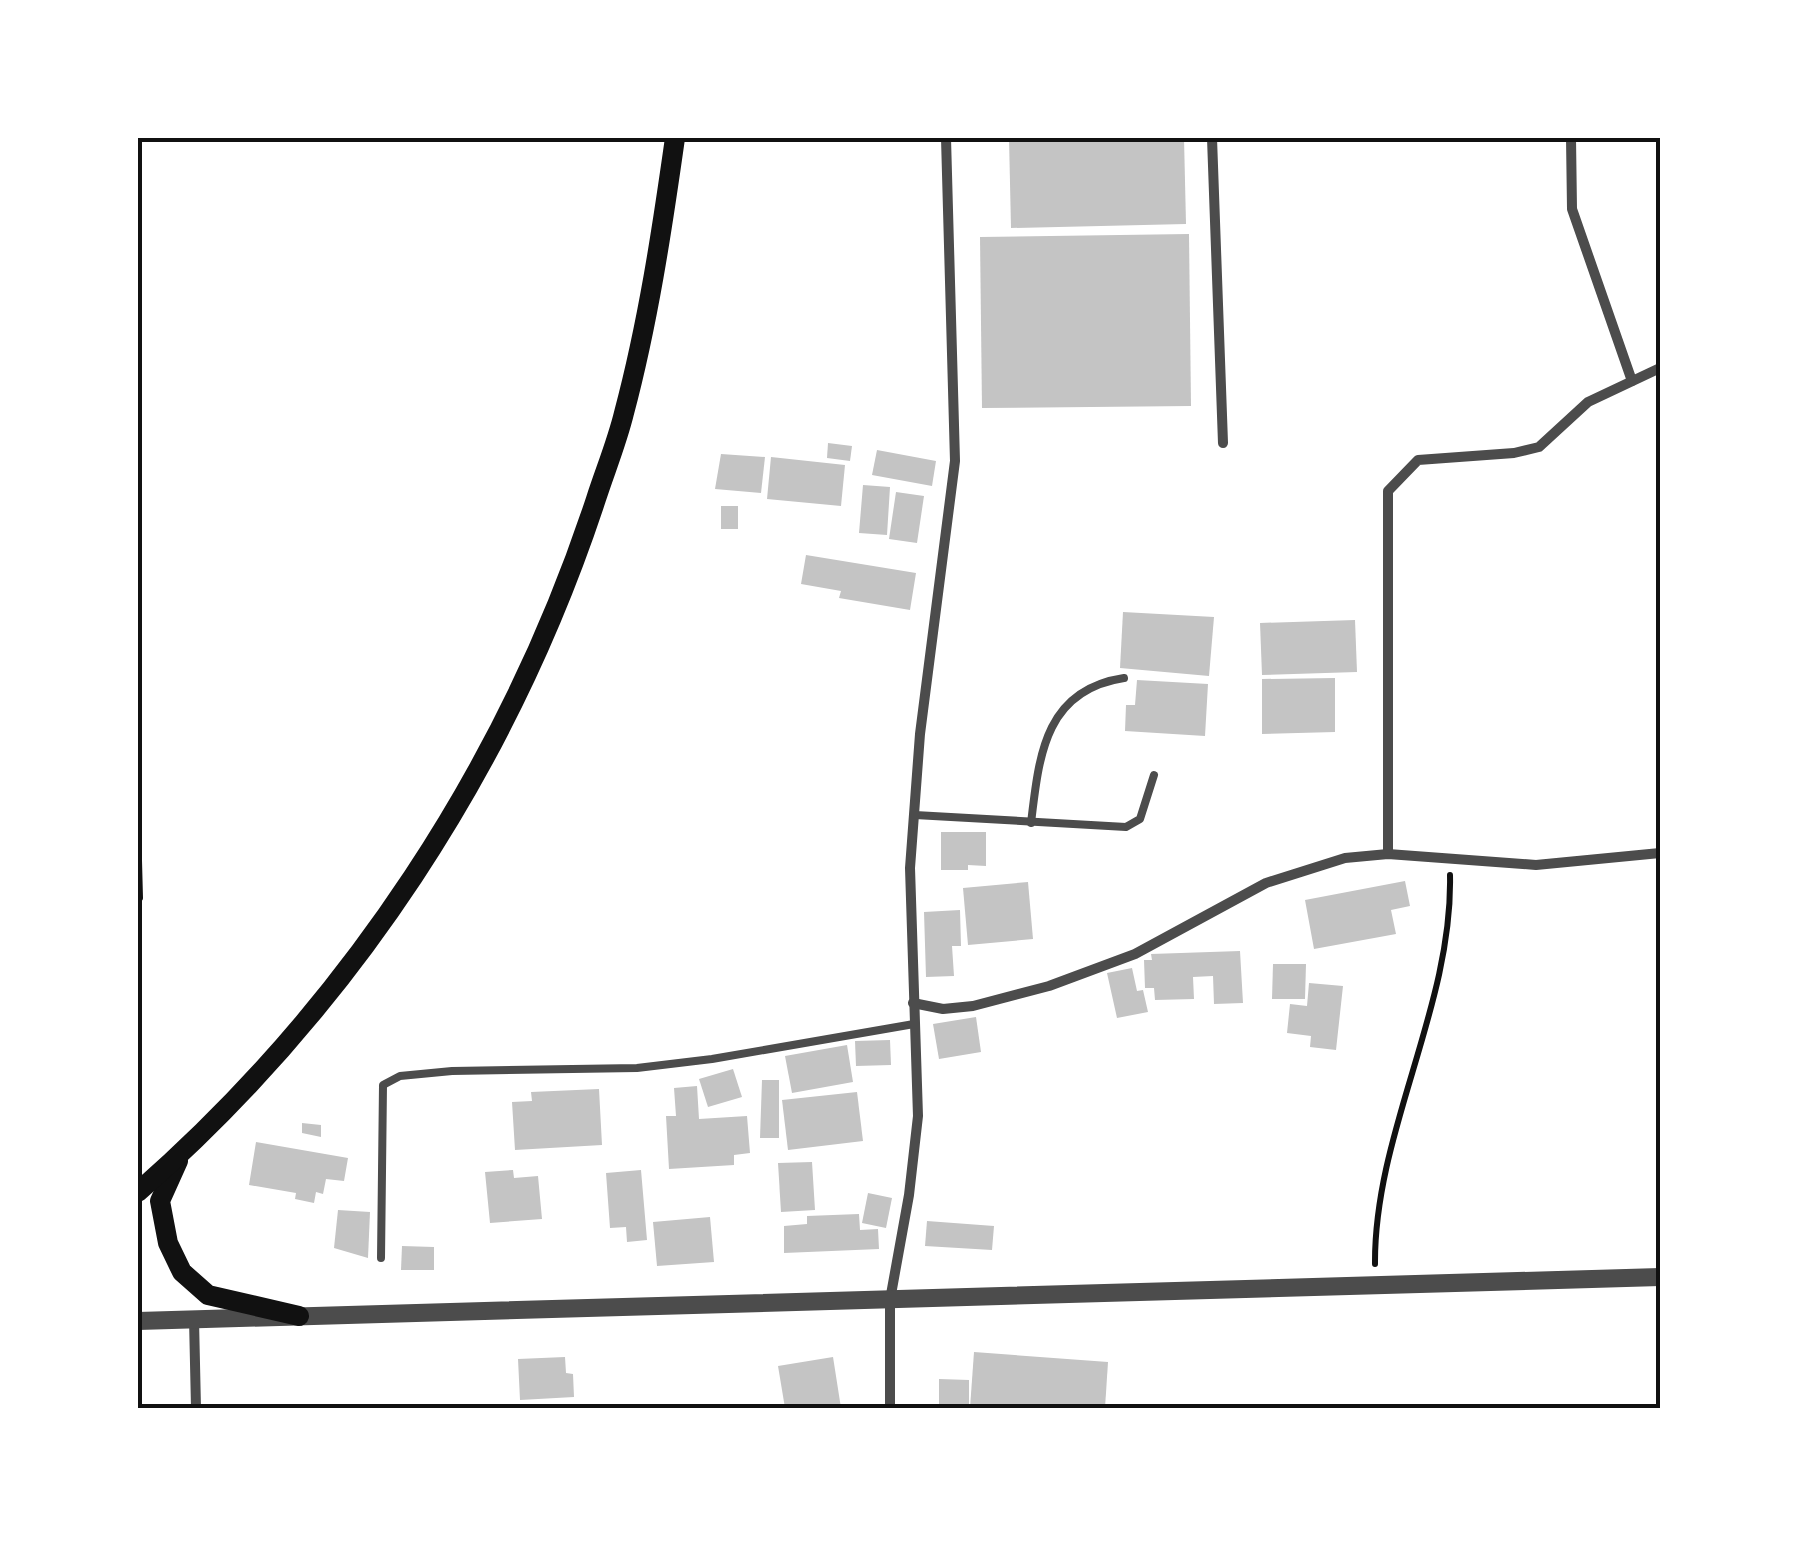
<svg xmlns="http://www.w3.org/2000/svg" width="1798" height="1546" font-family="Roboto,sans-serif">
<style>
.building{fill:#c4c4c4}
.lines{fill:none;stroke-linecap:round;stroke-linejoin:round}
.path{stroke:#111;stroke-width:6}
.service{stroke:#4c4c4c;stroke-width:8}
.minor{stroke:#4c4c4c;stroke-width:10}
.tertiary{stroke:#4c4c4c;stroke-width:18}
.secondary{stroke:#111;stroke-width:20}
.neatline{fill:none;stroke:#111;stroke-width:4}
</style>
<rect width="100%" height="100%" fill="#fff"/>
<g class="building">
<path d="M1009 138H1184L1186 224 1011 228Z"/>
<path d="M1189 234 1191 406 982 408 980 237Z"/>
<path d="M828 443 852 446 850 461 827 458Z"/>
<path d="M877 450 936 461 932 486 872 475Z"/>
<path d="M721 454 765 457 761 493 715 489Z"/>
<path d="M771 457 845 465 841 506 767 499Z"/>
<path d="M863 485 890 487 887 535 859 533Z"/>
<path d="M896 492 924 496 917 543 889 539Z"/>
<rect x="721" y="506" width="17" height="23"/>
<path d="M806 555 916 573 910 610 839 598 841 591 801 584Z"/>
<path d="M1123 612 1214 617 1209 676 1120 668Z"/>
<path d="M1355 620 1357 672 1262 675 1260 623Z"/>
<path d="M1335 678V732L1262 734V679Z"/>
<path d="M1137 680 1208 684 1205 736 1125 731 1126 705H1135Z"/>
<path d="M941 832H986V866L968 865V870H941Z"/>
<path d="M1405 881 1410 906 1391 910 1396 934 1314 949 1305 900Z"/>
<path d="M1028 882 1033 939 968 945 963 888Z"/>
<path d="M960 910 961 946H952L954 976 926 977 924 912Z"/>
<path d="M1240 951 1243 1003 1214 1004 1213 976 1193 977 1194 999 1155 1000 1154 988H1145L1144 960H1152L1151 954Z"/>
<path d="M1273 964H1306L1305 999H1272Z"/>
<path d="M1132 968 1137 991 1143 990 1148 1012 1117 1018 1107 973Z"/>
<path d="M1309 983 1343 986 1336 1050 1310 1047 1311 1036 1287 1033 1290 1004 1307 1006Z"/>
<path d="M976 1017 981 1052 939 1059 933 1024Z"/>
<path d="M890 1040 891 1065 856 1066 855 1041Z"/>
<path d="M847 1045 853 1082 792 1093 785 1056Z"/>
<path d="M733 1069 742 1097 708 1107 699 1079Z"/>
<path d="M762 1080H779V1138H760Z"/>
<path d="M697 1086 699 1119 747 1116 750 1153 734 1155V1165L669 1169 666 1116H676L674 1088Z"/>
<path d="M599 1089 602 1145 515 1150 512 1102 532 1101 531 1092Z"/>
<path d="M857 1092 863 1141 788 1150 782 1100Z"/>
<path d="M302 1123 321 1125V1137L302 1133Z"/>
<path d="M256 1142 348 1158 344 1181 326 1179 323 1194 316 1192 314 1203 295 1199 296 1193 249 1185Z"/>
<path d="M812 1162 815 1210 781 1212 778 1163Z"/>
<path d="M513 1170 514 1178 538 1176 542 1219 490 1223 485 1172Z"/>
<path d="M641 1170 647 1240 627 1242 626 1227 610 1228 606 1173Z"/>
<path d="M868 1193 892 1198 886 1228 862 1223Z"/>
<path d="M338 1210 370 1212 368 1258 334 1248Z"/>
<path d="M859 1214 860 1230 878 1229 879 1249 784 1253V1226L807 1224V1216Z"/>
<path d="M710 1217 714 1262 657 1266 653 1222Z"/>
<path d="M927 1221 994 1226 992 1250 925 1246Z"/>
<path d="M402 1246 434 1247V1270H401Z"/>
<path d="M974 1352 1108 1362 1105 1408H970Z"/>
<path d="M565 1357 566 1373 573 1374 574 1397 520 1400 518 1359Z"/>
<path d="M833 1357 841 1408H785L778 1366Z"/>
<path d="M939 1379 969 1380V1408H939Z"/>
</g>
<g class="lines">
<g class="path">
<path d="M138 823 140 898"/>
<path d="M1375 1264C1374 1132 1453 1007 1450 875"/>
</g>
<g class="service">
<path d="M915 815 1126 827 1140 819 1154 775"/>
<path d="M1031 823C1039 757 1044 690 1124 678"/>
<path d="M381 1258 383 1085 400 1076 452 1071 637 1068 712 1059 914 1024"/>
</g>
<g class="minor">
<path d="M1212 138 1223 443"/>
<path d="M1571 138 1572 209 1632 381"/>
<path d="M1388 854V491L1418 460 1514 453 1539 447 1588 402 1660 368"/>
<path d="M913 1003 943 1009 973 1006 1049 986 1135 954 1266 883 1345 858 1388 854 1536 865 1660 853"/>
<path d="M194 1319 196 1408"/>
<path d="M890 1408V1300L909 1195 918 1116 910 868 920 734 955 461 946 138"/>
</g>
<path class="tertiary" d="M138 1321 1660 1277"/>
<g class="secondary">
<path d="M178 1161 160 1201 168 1243 182 1272 208 1295 299 1316"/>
<path d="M138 1192C349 1007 508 767 596 499 605 471 617 442 624 413 648 323 662 230 675 138"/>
</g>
</g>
<rect width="1798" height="1546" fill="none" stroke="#ffffff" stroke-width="280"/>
<rect x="140" y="140" width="1518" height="1266" class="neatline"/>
</svg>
